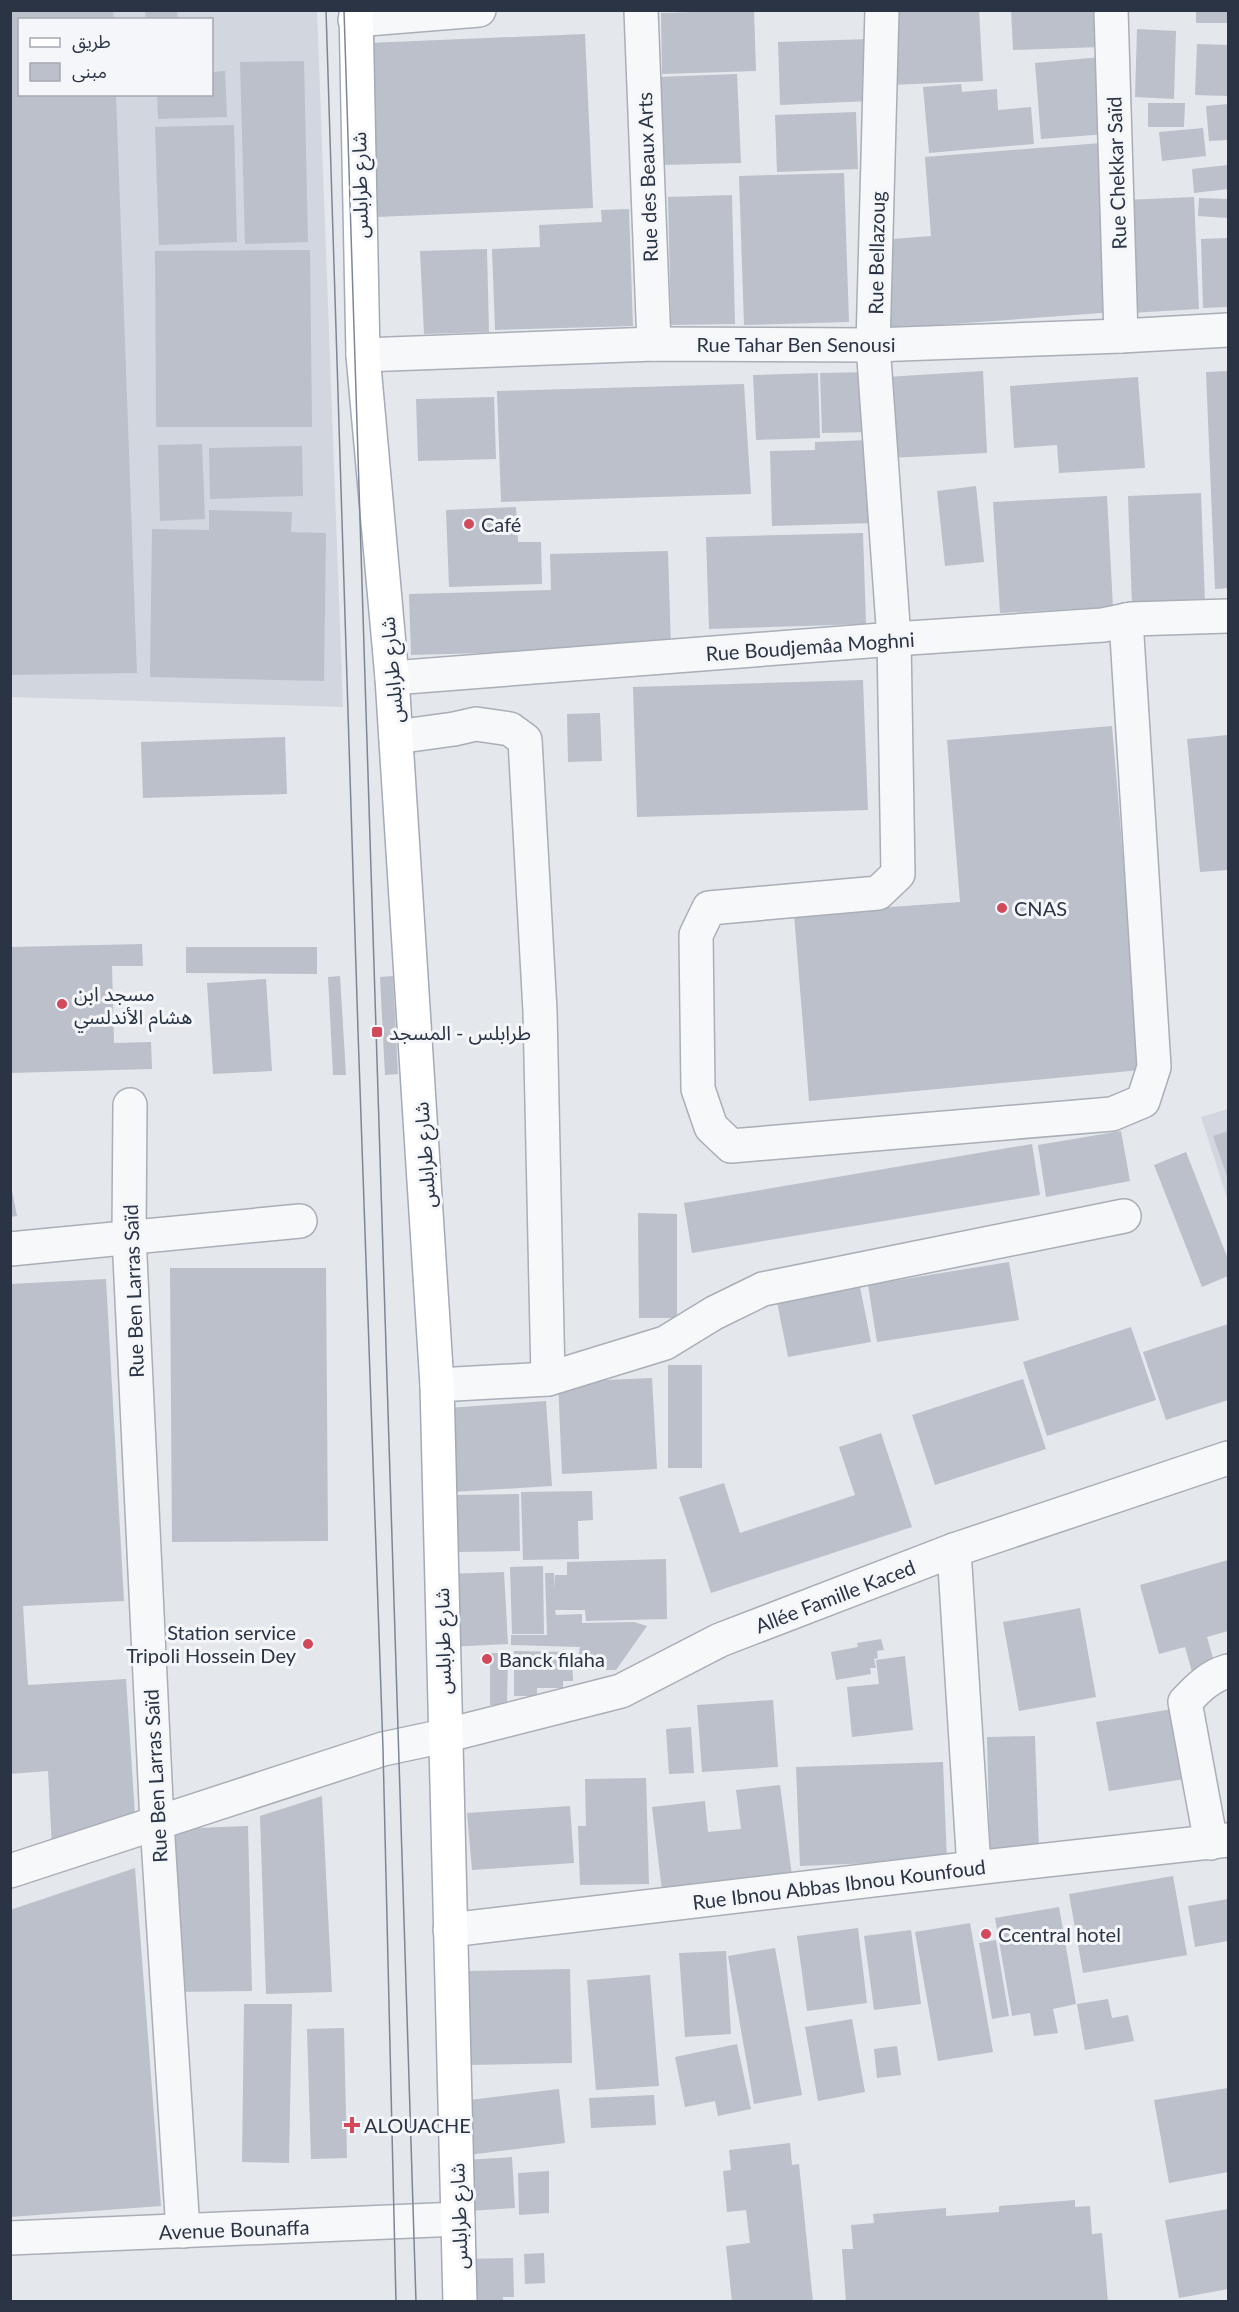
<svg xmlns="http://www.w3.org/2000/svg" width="1239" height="2312" font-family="Lato,'Noto Sans Arabic',sans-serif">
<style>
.built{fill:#d2d6de;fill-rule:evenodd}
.building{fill:#bbc0ca}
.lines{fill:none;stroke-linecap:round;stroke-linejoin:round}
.minor-casing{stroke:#a9aeb7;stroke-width:36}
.major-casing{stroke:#a3abb8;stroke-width:36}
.minor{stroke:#f7f8fa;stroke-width:33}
.major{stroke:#fff;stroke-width:33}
.tram{stroke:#7d8696;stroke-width:1.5}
.poi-dot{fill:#d1495b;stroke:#f4f6f9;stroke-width:2}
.labels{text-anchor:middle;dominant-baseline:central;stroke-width:6;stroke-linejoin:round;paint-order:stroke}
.street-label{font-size:20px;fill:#2b3445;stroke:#f4f6f9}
.poi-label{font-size:20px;fill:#2b3445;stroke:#f4f6f9;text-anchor:start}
</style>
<rect width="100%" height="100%" fill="#e4e7ec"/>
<g class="built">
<path d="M11 11H317L343 707 11 697ZM20 20H212V94H20Z"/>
<path d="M1228 1109V1201L1201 1117Z"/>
</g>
<g class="building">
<path d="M10 10H113L114 20H20V94H116L137 673 10 675Z"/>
<path d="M145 10H177L178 20H146Z"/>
<path d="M754 10 756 71 662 74 661 13Z"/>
<path d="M888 10H979L983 81 891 85Z"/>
<path d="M1011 10H1100L1101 47 1013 50Z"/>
<rect x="1196" y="10" width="32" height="13"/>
<path d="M1137 29 1176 31 1174 99 1135 97Z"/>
<path d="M585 34 593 208 376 217 368 43Z"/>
<path d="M870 39 871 101 780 105 778 42Z"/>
<path d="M1197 44 1228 45V96L1195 95Z"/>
<path d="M1101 57 1107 134 1041 139 1035 63Z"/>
<path d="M304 61 308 242 245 244 240 62Z"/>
<path d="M225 71 227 117 158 119 157 94H212V72Z"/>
<path d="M737 74 741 163 662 165 658 77Z"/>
<path d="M961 84 962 92 997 89 998 110 1031 107 1034 144 929 153 923 87Z"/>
<path d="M1148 103H1185L1184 127H1148Z"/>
<path d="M1228 104V140L1209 141 1206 106Z"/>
<path d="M856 112 858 169 777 172 775 115Z"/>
<path d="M234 125 237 242 159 245 155 127Z"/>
<path d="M1203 128 1206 156 1162 161 1159 132Z"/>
<path d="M1101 143 1115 312 885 329 879 240 931 236 925 157Z"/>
<path d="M1228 165V189L1194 193 1192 169Z"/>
<path d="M844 173 849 322 744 325 739 176Z"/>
<path d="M732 195 735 324 671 325 668 197Z"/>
<path d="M1194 197 1199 309 1130 313 1124 200Z"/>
<path d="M1199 198 1228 199V218L1198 216Z"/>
<path d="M629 209 633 326 495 330 492 249 540 247 539 225 602 222 601 210Z"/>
<path d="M1228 238V307L1203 308 1201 239Z"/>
<path d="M487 249 489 332 424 334 420 251Z"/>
<path d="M310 250 312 427H156L155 251Z"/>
<path d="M983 371 987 453 890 458 886 377Z"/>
<path d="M1228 371V588L1215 589 1206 372Z"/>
<path d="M870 372 872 432 822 433 820 373Z"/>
<path d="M818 373 820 438 756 440 753 375Z"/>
<path d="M1138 377 1145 468 1059 473 1057 445 1014 448 1010 386Z"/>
<path d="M744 384 751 494 501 502 497 391Z"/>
<path d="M494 397 496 459 418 461 416 399Z"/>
<path d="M872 440 874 523 772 526 770 451 815 450V442Z"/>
<path d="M202 444 205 519 160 521 158 445Z"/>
<path d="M302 446 303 496 210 499 209 448Z"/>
<path d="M976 486 984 562 945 566 937 491Z"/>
<path d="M1201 493 1205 603 1132 605 1128 496Z"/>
<path d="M1107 496 1113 607 1000 613 993 502Z"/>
<path d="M516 507 518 542H541L542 584 449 587 446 510Z"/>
<path d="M209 510 292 512 291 532 326 533 324 681 150 677 152 529 209 530Z"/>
<path d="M863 533 866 624 709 629 706 537Z"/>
<path d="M668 551 671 648 411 655 409 594 551 590 550 554Z"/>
<path d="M863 680 868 810 637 817 633 687Z"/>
<path d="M600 713 602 761 568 762 567 714Z"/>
<path d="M1112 726 1141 1070 809 1101 794 914 960 902 947 740Z"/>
<path d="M1228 735V870L1200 872 1187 739Z"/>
<path d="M285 737 287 794 143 798 141 742Z"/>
<path d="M142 944 143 966H112L114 1043 151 1042 152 1069 10 1073V947Z"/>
<path d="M186 947H317V974L186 973Z"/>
<path d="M340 976 346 1075H333L328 977Z"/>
<path d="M393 976 398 1074 385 1075 380 977Z"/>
<path d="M266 979 272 1071 213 1074 207 983Z"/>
<path d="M1121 1131 1130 1181 1046 1197 1038 1145Z"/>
<path d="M1228 1131V1179L1213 1136Z"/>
<path d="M1032 1144 1040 1195 692 1253 684 1203Z"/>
<path d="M1186 1152 1228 1259V1276L1202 1287 1154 1165Z"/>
<path d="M10 1181 17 1216 10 1217Z"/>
<path d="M638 1213 677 1214V1318H639Z"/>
<path d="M1009 1262 1019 1320 877 1342 868 1285Z"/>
<path d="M170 1268H326L328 1541 172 1542Z"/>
<path d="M858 1277 871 1342 788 1357 775 1292Z"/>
<path d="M106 1279 124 1601 23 1606 28 1685 126 1679 135 1815 52 1849 48 1771 10 1774V1284Z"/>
<path d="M1228 1324V1400L1166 1420 1143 1352Z"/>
<path d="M1131 1327 1156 1400 1047 1436 1023 1362Z"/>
<rect x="668" y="1365" width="34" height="103"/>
<path d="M652 1378 657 1469 562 1474 558 1382Z"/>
<path d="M1023 1379 1046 1449 935 1485 912 1415Z"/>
<path d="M546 1401 552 1486 453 1492 448 1408Z"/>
<path d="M881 1433 912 1527 711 1593 679 1497 724 1483 740 1533 855 1495 839 1447Z"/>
<path d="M592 1491 593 1520 578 1521 579 1559 523 1560 521 1492Z"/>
<path d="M519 1494 520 1551 457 1552 455 1495Z"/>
<path d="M666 1559 667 1619 586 1621 585 1610H555L556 1615 582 1614V1623L634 1622 647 1626 616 1670H576L580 1647 511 1645V1635H547L545 1573H554L555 1589V1575H567V1562Z"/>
<path d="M1228 1560V1631L1207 1637 1215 1665 1192 1672 1185 1647 1159 1654 1140 1585Z"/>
<path d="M543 1566 544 1634H512L510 1567Z"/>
<path d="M504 1572 508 1644 448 1647 444 1574Z"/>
<path d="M1080 1608 1096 1697 1019 1711 1003 1622Z"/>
<path d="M881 1639 884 1650 877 1651 878 1658 874 1659 876 1668H870L871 1674 836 1680 831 1652 858 1647 857 1643Z"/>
<path d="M514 1651 572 1652 573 1681H563V1688H537V1696H514Z"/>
<path d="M490 1653H508L507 1705H490Z"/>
<path d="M905 1656 913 1730 852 1737 847 1687 879 1684 876 1660Z"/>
<path d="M773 1700 778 1767 702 1772 697 1705Z"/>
<path d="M1172 1709 1185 1779 1109 1791 1096 1722Z"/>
<path d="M691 1727 694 1773 669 1774 666 1729Z"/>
<path d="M1035 1736 1039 1850 990 1852 987 1737Z"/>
<path d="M943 1762 947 1860 800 1866 796 1767Z"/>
<path d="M646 1778 649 1884 580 1885 578 1826H586L585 1779Z"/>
<path d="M780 1785 792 1876 662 1891 652 1807 705 1801 708 1832 741 1829 736 1790Z"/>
<path d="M322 1796 332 1992 266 1994 260 1816Z"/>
<path d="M570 1806 574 1863 472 1870 467 1813Z"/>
<path d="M248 1826 252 1991 176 1992 171 1829Z"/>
<path d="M135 1868 161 2206 10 2217V1910Z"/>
<path d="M1173 1876 1187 1955 1083 1973 1069 1894Z"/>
<path d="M1228 1899V1941L1195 1947 1188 1906Z"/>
<path d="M1059 1907 1076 2004 1053 2009 1058 2033 1034 2036 1030 2013 1012 2016 995 1918Z"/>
<path d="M970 1923 993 2052 938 2061 915 1932Z"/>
<path d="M858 1928 867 2003 807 2011 797 1936Z"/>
<path d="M911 1930 921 2004 874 2010 864 1936Z"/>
<path d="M996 1940 1009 2016 992 2019 979 1943Z"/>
<path d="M775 1948 802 2095 754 2104 728 1956Z"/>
<path d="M726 1951 731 2034 685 2037 679 1953Z"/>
<path d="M570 1969 572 2063 467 2065 464 1971Z"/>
<path d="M650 1975 659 2086 596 2090 587 1980Z"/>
<path d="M1108 1999 1112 2018 1128 2015 1134 2041 1085 2050 1077 2004Z"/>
<path d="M244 2004H292L289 2163 242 2162Z"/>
<path d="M852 2019 865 2092 818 2101 805 2027Z"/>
<path d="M344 2028 347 2158 311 2159 307 2029Z"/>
<path d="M737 2044 751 2109 718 2116 715 2101 685 2107 675 2057Z"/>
<path d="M897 2046 901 2075 877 2078 874 2049Z"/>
<path d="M1228 2088V2172L1169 2183 1154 2100Z"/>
<path d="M559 2089 565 2143 468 2155 461 2101Z"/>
<path d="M654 2095 656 2125 591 2128 589 2098Z"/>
<path d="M790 2143 792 2165 799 2164 813 2302H732L726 2246 750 2243 746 2210 727 2212 723 2171 731 2170 729 2150Z"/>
<path d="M512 2157 515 2208 469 2211 465 2160Z"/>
<path d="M549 2171V2213L519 2215 518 2173Z"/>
<path d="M1075 2200V2207L1090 2206 1092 2234 1102 2233 1108 2302H846L842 2249H853L851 2225 874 2223 873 2214 946 2208V2216L999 2212V2206Z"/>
<path d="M1228 2209V2289L1179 2298 1165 2220Z"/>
<path d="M544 2253 545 2283 525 2284 524 2254Z"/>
<path d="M513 2258 514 2297H503V2302H466L465 2259Z"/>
</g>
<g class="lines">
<defs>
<g id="minor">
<path d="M641 10 654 344"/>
<path d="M882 10 873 345 894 639 898 874 878 893 709 908 696 935 698 1089 711 1127 731 1146 1112 1114 1143 1101 1154 1067 1126 620"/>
<path d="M1111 10 1121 336"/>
<path d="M355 20 479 10"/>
<path d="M363 355 654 344 873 345 1121 336 1228 330"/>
<path d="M392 678 894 639 1103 625 1132 619 1228 616"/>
<path d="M396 737 454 729 476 724 510 729 525 740 540 1011 548 1379"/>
<path d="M130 1105 129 1236 157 1823 183 2231"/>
<path d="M10 1249 300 1221"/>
<path d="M437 1385 548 1379 665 1343 714 1313 763 1289 1124 1216"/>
<path d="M954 1550 974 1868"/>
<path d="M1211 1843 1185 1702C1198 1688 1210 1676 1228 1671"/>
<path d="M10 1871 383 1749 444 1736 621 1691 720 1640 954 1550 1228 1458"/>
<path d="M450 1930 974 1868 1228 1840"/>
<path d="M10 2238 458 2219"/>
</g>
<path id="major" d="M356 10 363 355 392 678 437 1385 460 2302"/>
</defs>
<use href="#minor" class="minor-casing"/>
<use href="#major" class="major-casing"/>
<use href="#minor" class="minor"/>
<use href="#major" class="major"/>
<g class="tram">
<path d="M326 10 358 1031 383 1749 396 2302"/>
<path d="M344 10 416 2302"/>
</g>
</g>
<g class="poi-dot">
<circle cx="469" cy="524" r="6"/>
<circle cx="1002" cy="908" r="6"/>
<circle cx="62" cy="1004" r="6"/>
<rect x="371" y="1026" width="12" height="12" rx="3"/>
<circle cx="308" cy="1644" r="6"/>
<circle cx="487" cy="1659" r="6"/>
<circle cx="986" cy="1934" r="6"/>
<path d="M349 2116h6v6h6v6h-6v6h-6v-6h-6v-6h6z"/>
</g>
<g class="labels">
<g class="street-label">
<text transform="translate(1116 173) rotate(-92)">Rue Chekkar Saïd</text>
<text transform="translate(647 177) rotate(-92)">Rue des Beaux Arts</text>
<text transform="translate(359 185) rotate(-91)">شارع طرابلس</text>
<text transform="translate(876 253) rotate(-89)">Rue Bellazoug</text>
<text x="796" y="344">Rue Tahar Ben Senousi</text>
<text transform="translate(810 646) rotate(-4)">Rue Boudjemâa Moghni</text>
<text transform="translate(391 670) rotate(-95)">شارع طرابلس</text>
<text transform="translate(424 1155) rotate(-94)">شارع طرابلس</text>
<text transform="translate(133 1291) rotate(-92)">Rue Ben Larras Saïd</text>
<text transform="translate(835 1596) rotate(-21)">Allée Famille Kaced</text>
<text transform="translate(442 1641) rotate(-91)">شارع طرابلس</text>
<text transform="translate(155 1776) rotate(-93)">Rue Ben Larras Saïd</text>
<text transform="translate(839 1884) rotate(-7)">Rue Ibnou Abbas Ibnou Kounfoud</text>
<text transform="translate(458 2216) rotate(-92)">شارع طرابلس</text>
<text transform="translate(234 2229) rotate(-2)">Avenue Bounaffa</text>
</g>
<g class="poi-label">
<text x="481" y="524">Café</text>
<text x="1014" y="908">CNAS</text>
<text x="74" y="993">مسجد ابن<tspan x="74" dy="23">هشام الأندلسي</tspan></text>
<text x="389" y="1032">طرابلس - المسجد</text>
<text x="296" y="1632" text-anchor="end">Station service<tspan x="296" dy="23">Tripoli Hossein Dey</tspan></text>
<text x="499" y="1659">Banck filaha</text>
<text x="998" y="1934">Ccentral hotel</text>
<text x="364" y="2125">ALOUACHE</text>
</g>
</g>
<rect width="1239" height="2312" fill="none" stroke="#2b3445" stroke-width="24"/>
<rect x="18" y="18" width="195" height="78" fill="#f4f6f9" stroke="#a4a8b1" stroke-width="1.5"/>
<rect x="30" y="38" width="30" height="9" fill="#ffffff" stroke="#a4a8b1" stroke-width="1.5"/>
<text x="72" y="48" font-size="18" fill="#2b3445">طريق</text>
<rect x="30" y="63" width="30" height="18" fill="#bbc0ca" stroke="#a4a8b1" stroke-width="1.5"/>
<text x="72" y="78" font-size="18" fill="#2b3445">مبنى</text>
</svg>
